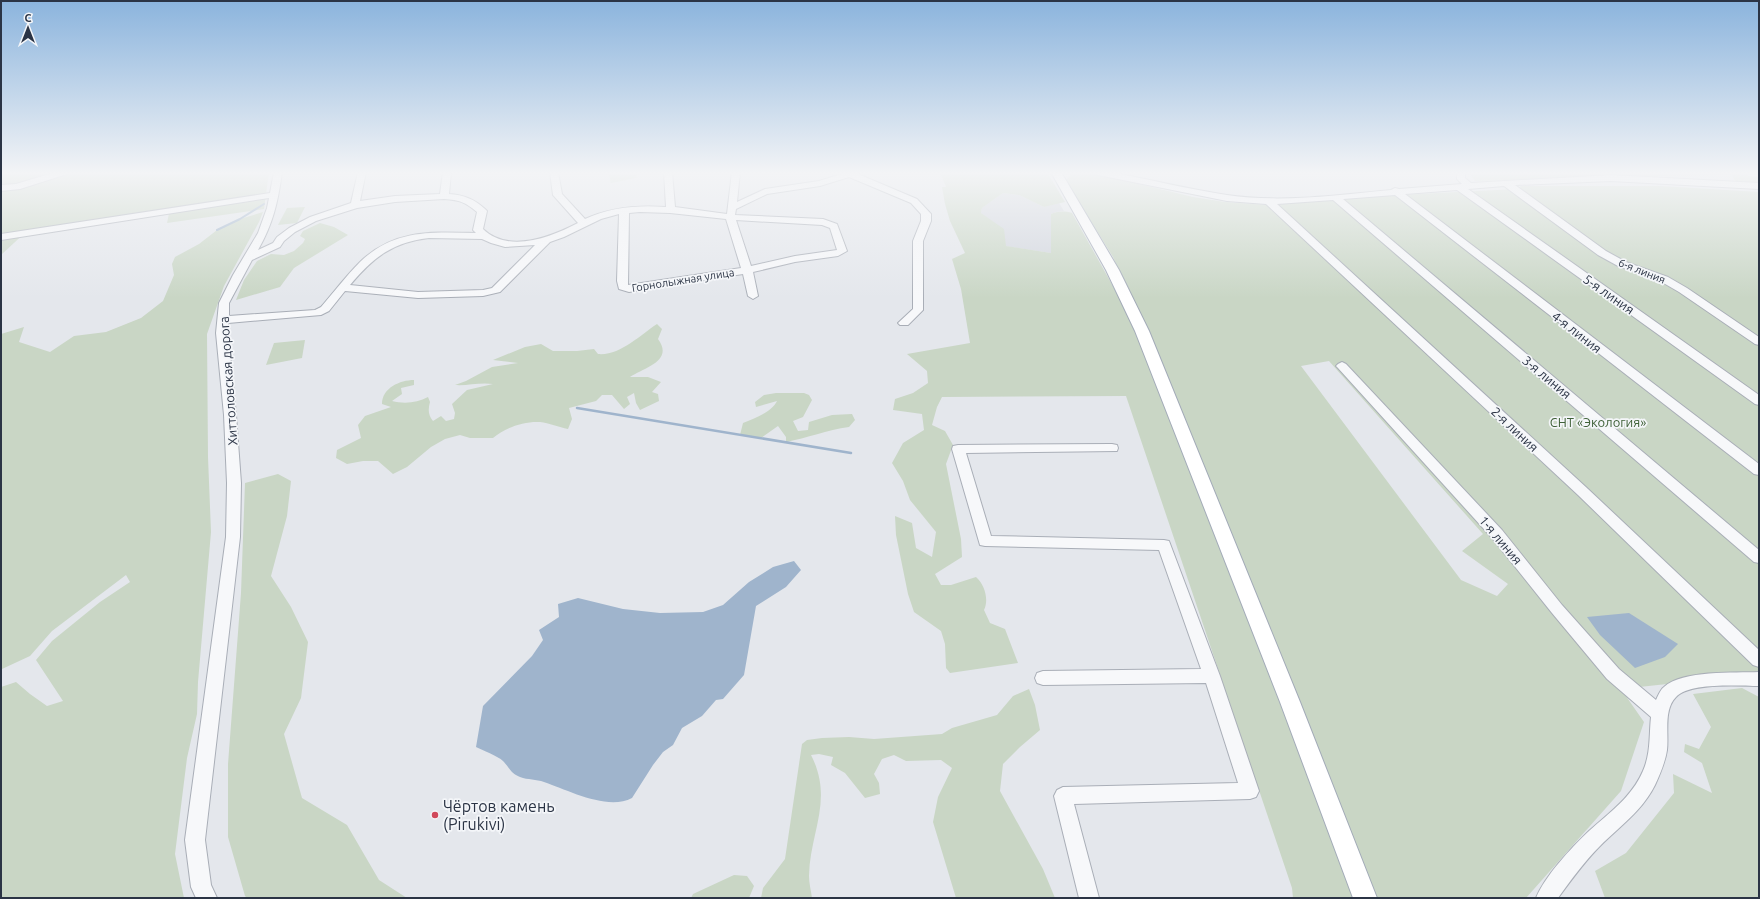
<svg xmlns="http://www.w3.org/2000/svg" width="1760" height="899" font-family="Ubuntu,sans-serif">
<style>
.built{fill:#d2d6de}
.green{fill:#c9d6c5;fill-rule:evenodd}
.water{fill:#9fb4cc}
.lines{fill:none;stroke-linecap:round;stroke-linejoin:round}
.stream-far1{stroke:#9fb4cc;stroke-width:2}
.stream{stroke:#9fb4cc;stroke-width:2.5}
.minor-casing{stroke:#a9aeb7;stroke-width:2}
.major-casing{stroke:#a3abb8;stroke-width:2}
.minor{fill:#f7f8fa;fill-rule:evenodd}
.major{fill:#fff;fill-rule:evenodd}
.poi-dot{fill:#d1495b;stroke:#f4f6f9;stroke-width:1.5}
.labels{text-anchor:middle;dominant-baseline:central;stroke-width:3.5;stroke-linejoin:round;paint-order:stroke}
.far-street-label{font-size:11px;fill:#2b3445;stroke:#f4f6f9}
.street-label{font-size:13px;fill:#2b3445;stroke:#f4f6f9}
.park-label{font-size:13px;fill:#3f6138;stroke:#f4f6f9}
.near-poi-label{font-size:16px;fill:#2b3445;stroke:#f4f6f9;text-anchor:start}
</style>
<rect width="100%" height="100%" fill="#e4e7ec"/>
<path class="built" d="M1003 193 1019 195 1044 207 1059 203 1064 211 1056 212 1051 214V253L1005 246 981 213 982 208Z"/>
<g class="green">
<path d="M1 172H269L264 209 167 223 170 209 28 230 1 255Z"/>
<path d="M608 172H638L636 178 611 183Z"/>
<path d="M940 172H1047L1065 202 1044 207 1019 195 1003 193 982 208 981 213 1004 229 1006 246 1051 253V214C1059 211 1064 211 1072 213L1109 279 1143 343 1354 898H1293L1292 888 1126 396 942 397 937 407 932 425 945 431 953 445 946 464 961 539 962 557 935 574 941 585H951L976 577C985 585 989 600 984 610L990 623 1005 629 1018 663 950 673 946 668 945 644 941 631 914 612 908 594 896 535 895 516 912 523 916 548 932 557 936 532 910 500 903 481 892 463 903 443 924 430 922 414 893 410 895 399 913 393 928 383 927 371 907 354 970 343 961 289 952 259 965 253 950 221 945 204 942 187H946Z"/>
<path d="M1089 172 1193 197 1225 202 1267 205 1377 196 1517 189 1521 186H1661L1759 192V674L1621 689 1644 722 1621 791 1526 898H1376L1216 495 1113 257 1066 181C1070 172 1080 172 1089 172ZM1329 361 1483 534 1462 551 1508 584 1497 596 1461 580 1301 366Z"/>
<path d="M1469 172H1715L1721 175 1633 176 1475 181Z"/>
<path d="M1743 173 1749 176 1759 177V183L1736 182 1731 174Z"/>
<path d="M305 207 297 223 278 225 287 208Z"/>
<path d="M263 212 259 222 224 286 207 334 208 457 211 532 198 682 197 714 187 758 175 854 184 898H1V687L16 682 30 694 47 706 63 701 36 660 52 641 100 602 130 582 126 575 52 631 30 656 2 669 1 334 24 327 19 342 50 352 74 336 106 332 141 318 163 301 174 275 172 264 175 257 199 244 217 230 240 219Z"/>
<path d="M320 223 334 227 348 235 294 268 280 287 236 300 244 280 257 261 271 254 284 255 294 251 303 243 305 239 300 236 303 231Z"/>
<path d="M657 324 662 329 658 339C674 361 645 367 630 377H648L661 382 652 392 658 394 659 401 640 410 636 403 634 393 627 397 630 404 624 409 612 395H602L596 401 569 408 572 419 568 429C559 427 549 423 540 422 524 421 504 428 493 438H470L460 435 445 439 431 447 407 467 393 474 378 461H363L347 464 336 458 337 450 361 438 358 425 365 416 391 407 382 404C382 388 400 380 414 380V385L401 388 402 394 392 401C404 404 417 403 428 397L430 402C428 409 428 415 433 421L441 416 446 421 454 419 455 413 452 404 467 390 493 384C480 382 467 386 455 385L466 381 492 367 518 363 493 360 525 347 541 344 553 351H577L594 349 598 354C620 356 640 335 657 324Z"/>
<path d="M305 340 302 358 266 365 274 343Z"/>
<path d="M776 393H804L809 395 812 400 803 417 793 421 798 431 808 430 809 422 832 415 852 414 855 420 849 427C827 430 807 438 786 442V437L778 426 761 438 740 435 743 423C755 418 772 412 777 401L756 407 755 402 764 395Z"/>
<path d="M278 474 291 481 287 516 271 576 291 607 308 642 301 698 284 734 302 798 347 825 379 880 407 898H247L245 896 228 837V764L241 593 245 483Z"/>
<path d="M1742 688 1759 697V898H1605L1595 871 1626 853 1674 793 1673 774 1712 793 1702 763 1684 752 1685 744 1699 749 1711 727 1693 694Z"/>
<path d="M1029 689 1035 705 1040 730 1020 747 1003 764 1000 791 1043 869 1055 898H956L933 822 938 797 952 768 941 760 906 761 894 755 882 759 874 774 879 783 880 794 865 798 845 773 831 765 833 757 819 754 811 755C834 800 810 831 809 876 809 883 811 891 812 898H761L763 888 785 859 802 744 807 740 822 738 849 737 874 739 942 734 952 728 997 715 1013 696Z"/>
<path d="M734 875 747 876 754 886 749 898H691L693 894Z"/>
</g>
<g class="water">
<path d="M794 561 801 570 786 587 756 606 744 675 723 699 716 700 702 716 682 728 673 745 663 752 653 765 632 798C607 811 568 790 544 782 536 779 528 780 520 777 511 774 509 767 503 761 498 756 482 750 476 747L483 706 532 656 543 640 539 630 559 617 558 604 578 598 623 609 660 613 703 612 723 605 749 582 773 567Z"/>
<path d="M1629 613 1678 644 1665 657 1635 668 1600 635 1587 617Z"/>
</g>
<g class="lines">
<path class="stream-far1" d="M217 230 240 219 264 204"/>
<path class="stream" d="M577 408 851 453"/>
<defs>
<g id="minor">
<path d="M56 172H68L67 174 20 189 1 191V185L16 184Z"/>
<path d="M274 172H282C278 202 273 224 258 250L273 243 277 237 289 228 310 217 351 203 358 172H366L360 201 395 196 440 194 443 172H451L449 194C464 195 474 199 485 209L487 211 483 229C509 254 551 237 578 223L553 195 550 172H558L562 194 585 219C611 207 638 205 666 207L664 172H672L675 207 727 214 732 172H740L737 202 765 189 819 181 848 172H860L858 174 917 199 931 214V221L923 241V310L908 325H900L898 323 913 309V241L921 221V214L911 203 849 177 820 186 767 194 736 209 735 215 823 219 837 224 847 251 838 256 795 262 753 272 758 296 753 299 748 296 743 274 629 292 619 289 617 281 619 214 601 219 564 237 550 242 500 292 483 296 418 298 345 291 329 311 321 315 228 323V333L236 415 241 483 240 537 205 840 211 885 217 898H196L191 887 185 840 226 537 227 483 224 415 216 333 219 303 233 275 258 233 267 208 269 198 1 240V234L270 193ZM444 199C460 200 465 202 477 212L473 230 476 233C431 232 394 229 360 262 346 276 334 292 321 307L315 310 229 316V303L252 260 280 247 284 241 295 232 316 221 357 208 395 202ZM640 212 670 213 726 219 741 268 628 285 629 213ZM736 220 822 225 830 228 837 250 795 256 751 266ZM429 238 482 239 491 243 505 247 535 245 492 288 483 290 418 292 350 285C373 258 392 242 429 238Z"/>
<path d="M1094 172H1110C1148 179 1187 189 1227 195 1281 203 1337 195 1391 190L1395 188 1399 189 1462 184 1457 179V172H1465V178L1471 183 1611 175 1759 183V189L1611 181 1515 185 1606 251 1626 262 1668 277 1687 288 1759 337V345L1755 344 1679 292 1660 281 1618 266 1598 255 1504 186 1468 189 1759 395V405L1755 404 1457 190 1405 194 1759 464V475L1754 474 1395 195 1343 199 1759 550V563L1754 562 1333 200 1277 204 1588 489 1759 650V667L1753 665 1578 495 1266 204 1227 201 1098 175Z"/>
<path d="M1342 362 1346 364 1502 530 1562 605 1619 669 1656 700C1658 696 1660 690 1664 687 1682 670 1735 673 1759 672V686C1739 686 1690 682 1676 697 1663 710 1669 734 1667 750 1665 763 1660 774 1655 785 1642 811 1620 826 1600 846 1584 862 1571 880 1558 898H1536C1545 876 1571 848 1589 831 1609 813 1632 797 1643 771 1651 753 1649 735 1651 717L1607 679 1552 613 1492 538 1338 368 1336 366 1338 364Z"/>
<path d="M1112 444 1117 445 1118 448 1117 451 966 453 991 536 1164 540 1169 541 1220 676 1259 791 1256 797 1250 799 1074 804 1099 898H1079L1054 796 1057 790 1063 787 1238 783 1206 683 1043 685 1037 683 1035 678 1037 673 1043 671 1201 669 1159 550 985 546 980 545 952 449 953 446 958 445Z"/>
</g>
<path id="major" d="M1051 172H1061L1119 270 1149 331 1300 702 1377 898H1353L1280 702 1135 331 1106 270Z"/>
</defs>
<use href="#minor" class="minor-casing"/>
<use href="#major" class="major-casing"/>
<use href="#minor" class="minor"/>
<use href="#major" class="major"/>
</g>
<linearGradient id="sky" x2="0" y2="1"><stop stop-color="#8bb4dd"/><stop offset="0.58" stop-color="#f3f4f6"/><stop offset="1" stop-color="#f3f4f6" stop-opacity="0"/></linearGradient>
<rect width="1760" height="298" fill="url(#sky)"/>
<circle class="poi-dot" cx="435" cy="815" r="4"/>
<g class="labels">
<g class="far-street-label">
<text transform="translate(1642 271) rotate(22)">6-я линия</text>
<text transform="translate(683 280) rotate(-9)">Горнолыжная улица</text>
</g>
<g class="street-label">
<text transform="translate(1609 294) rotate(35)">5-я линия</text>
<text transform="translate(1577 332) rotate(38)">4-я линия</text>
<text transform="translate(1547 377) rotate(40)">3-я линия</text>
<text transform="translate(228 381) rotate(-94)">Хиттоловская дорога</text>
<text transform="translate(1515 429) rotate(43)">2-я линия</text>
<text transform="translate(1501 540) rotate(50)">1-я линия</text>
</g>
<g class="park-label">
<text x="1598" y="422">СНТ «Экология»</text>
</g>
<g class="near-poi-label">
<text x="443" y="806">Чёртов камень<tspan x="443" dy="18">(Pirukivi)</tspan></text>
</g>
</g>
<rect width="1760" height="899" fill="none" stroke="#2b3445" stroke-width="4"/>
<g transform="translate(28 28)" stroke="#f4f6f9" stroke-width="3" paint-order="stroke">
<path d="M0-3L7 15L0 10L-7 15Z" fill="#2b3445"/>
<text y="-6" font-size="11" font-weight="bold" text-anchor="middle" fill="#2b3445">С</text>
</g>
</svg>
